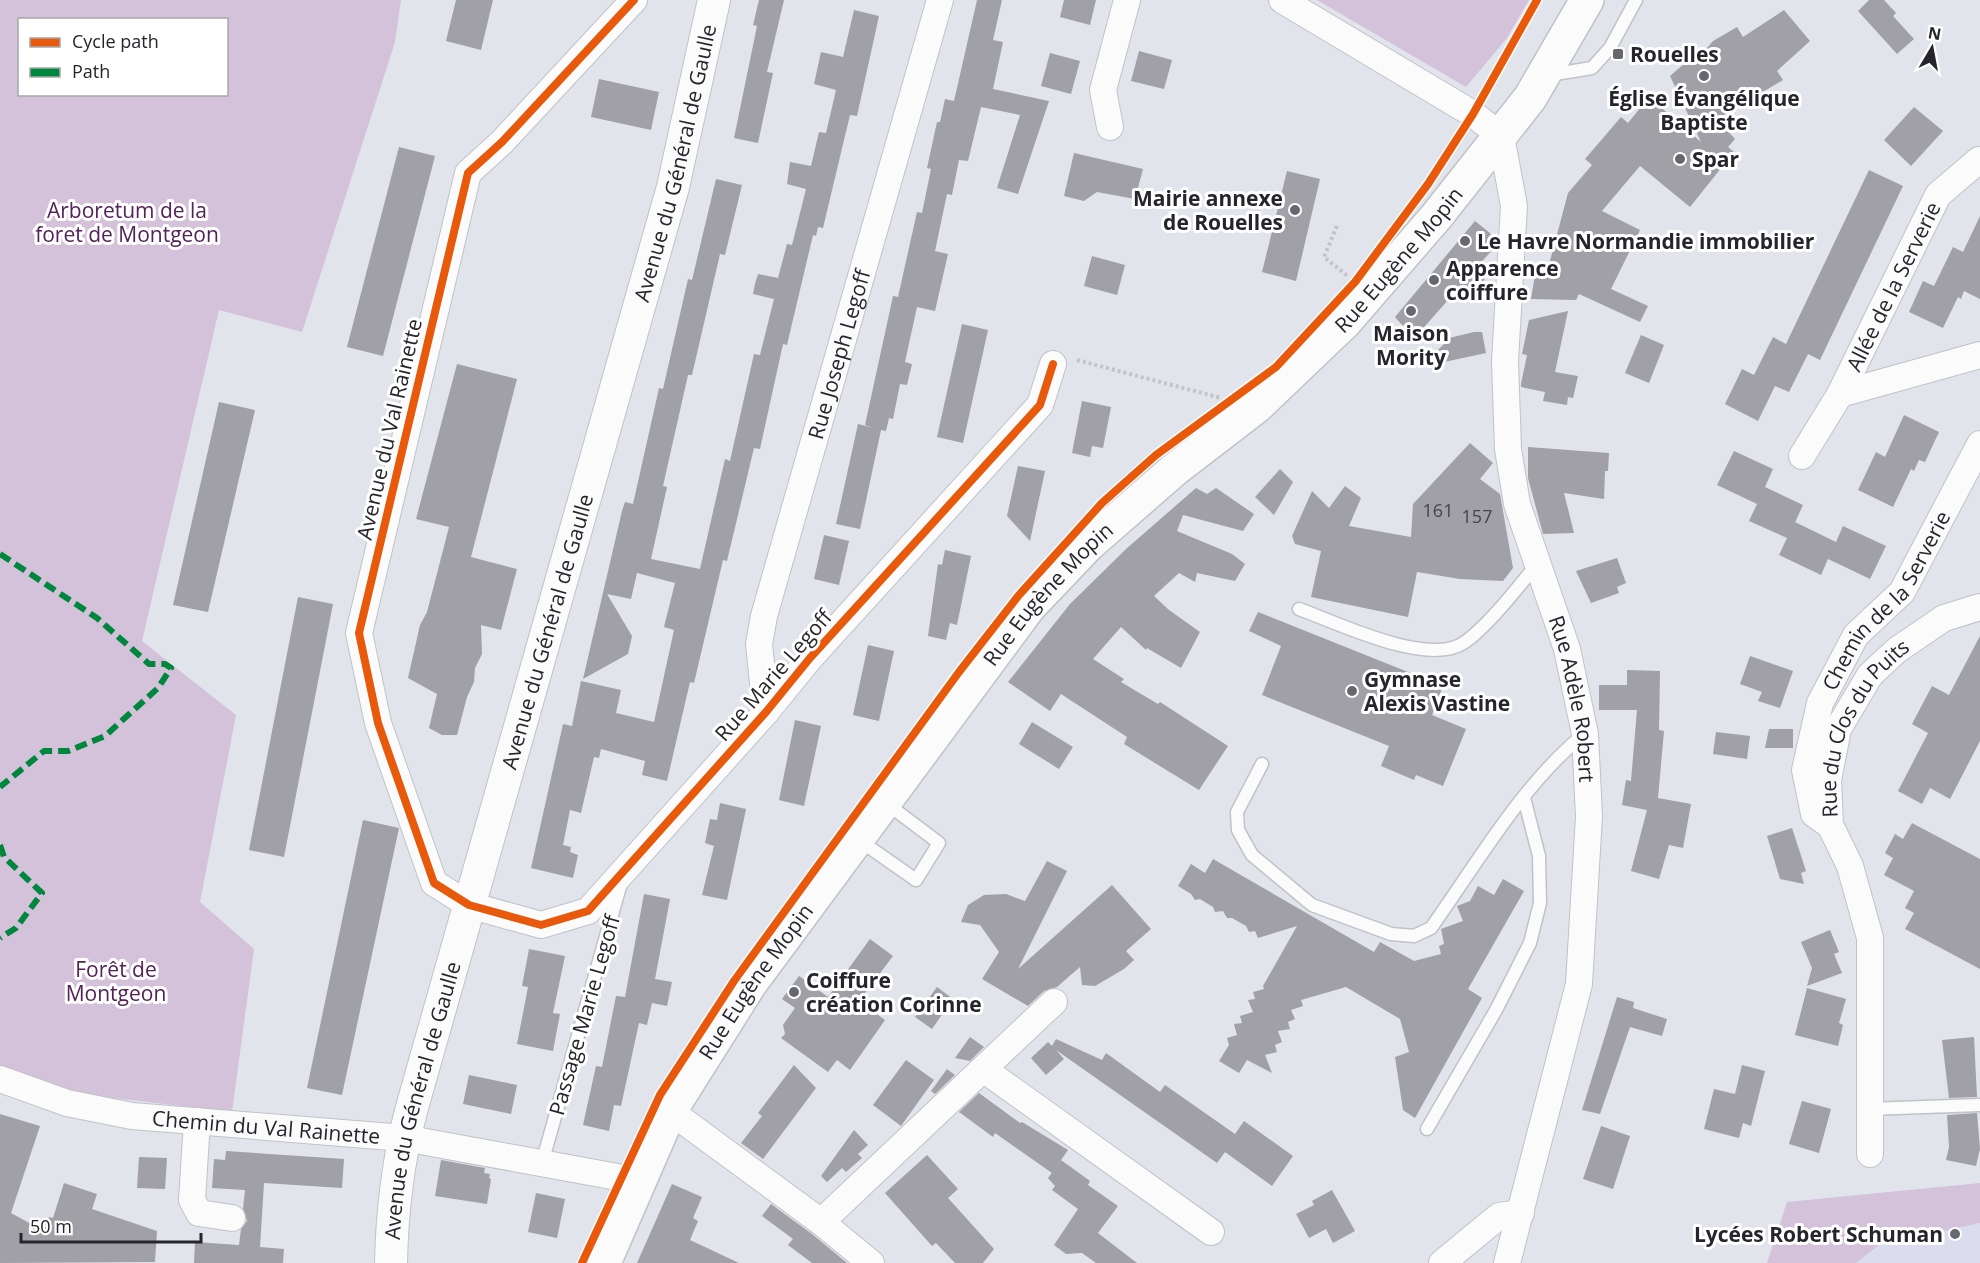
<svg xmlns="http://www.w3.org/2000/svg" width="1980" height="1263" font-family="'Open Sans',sans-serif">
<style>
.built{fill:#dbdced}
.green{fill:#d3c2da;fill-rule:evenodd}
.building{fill:#a0a0a6}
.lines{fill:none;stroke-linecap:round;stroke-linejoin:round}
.service-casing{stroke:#c1c2c8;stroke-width:15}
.minor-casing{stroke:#c1c2c8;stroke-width:28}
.tertiary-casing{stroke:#c1c2c8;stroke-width:34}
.secondary-casing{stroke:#c1c2c8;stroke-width:36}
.path{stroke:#c4c4c7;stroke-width:4;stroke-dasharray:3 3;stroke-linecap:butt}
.service{stroke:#fbfbfc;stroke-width:12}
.minor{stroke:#fbfbfc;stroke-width:26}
.tertiary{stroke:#fbfbfc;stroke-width:32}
.secondary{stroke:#fbfbfc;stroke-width:33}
.quiet{stroke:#00873e;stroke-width:6;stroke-dasharray:12 6;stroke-linecap:butt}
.cycleway-casing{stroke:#fff;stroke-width:11}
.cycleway{stroke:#e8590c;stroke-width:8}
.poi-dot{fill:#67686f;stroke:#fff;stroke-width:2}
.labels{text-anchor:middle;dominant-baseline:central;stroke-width:6;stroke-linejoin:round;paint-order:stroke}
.number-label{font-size:18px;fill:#44444a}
.poi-label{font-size:21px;font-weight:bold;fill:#25252b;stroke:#fff;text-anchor:start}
.street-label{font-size:21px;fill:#25252b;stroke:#fff}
.park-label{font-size:21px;fill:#522259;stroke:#fff}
</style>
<rect width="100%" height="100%" fill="#e2e4ec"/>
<path class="built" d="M1980 1223V1263H1856L1879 1245Z"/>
<g class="green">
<path d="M0 0H401L395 42 302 332 219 310 142 641 236 715 200 902 254 949 232 1112 21 1087 0 1078ZM20 20H226V94H20Z"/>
<path d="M1317 0H1529L1507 38 1466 87Z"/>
<path d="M1980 1183V1223L1879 1245 1856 1263H1767L1787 1202Z"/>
</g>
<g class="building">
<path d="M456 0H493L481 50 446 41Z"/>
<path d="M759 0H784L767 72 773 73 758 143 734 138 757 26 753 25Z"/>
<path d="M977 0H1002L993 40 1003 42 993 89 1049 101 1018 194 997 188 1020 115 981 107 968 161 959 160 952 195 947 194 935 251 948 254 935 311 917 307 905 362 912 364 907 385 900 384 893 419 889 418 886 431 881 430 860 529 836 524 858 424 874 428 865 425 893 296 898 297 917 212 922 213 931 169 927 168 937 122H940L945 99 954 101Z"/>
<path d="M1064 0H1096L1090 25 1060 17Z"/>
<path d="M1869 0H1884L1896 13 1893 16 1914 39 1897 54 1858 11Z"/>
<path d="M854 10 879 16 857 116 850 115 823 228 818 227 816 236 813 235 787 345 783 344 760 449 754 448 727 561 723 560 694 683 690 682 667 781 642 775 645 761 601 749 599 758 594 757 581 813 570 810 563 845 571 847 570 852 578 855 573 878 531 868 563 724 572 726 581 681 621 690 616 713 654 722 674 630 664 627 675 583 637 573 631 599 607 594 632 636 628 654 583 679 622 511 625 502 633 504 659 388 663 389 688 279 692 280 716 179 742 185 725 255 720 254 692 375H688L663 486 667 487 651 559 700 569 725 459 730 461 754 354 760 355 774 299 753 294 755 284 758 274 778 278 787 244 792 245 806 189 787 184 790 162 811 166 819 132 826 133 836 90 814 84 821 52 843 57Z"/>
<path d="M1784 10 1810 41 1777 71 1783 80 1717 119 1735 139 1728 147 1734 152 1690 207 1640 166 1602 211 1640 230 1611 289 1648 306 1640 322 1579 294 1576 300 1531 299 1535 275 1546 276 1568 193 1592 165 1585 159 1621 117 1628 123 1649 97 1701 142 1670 76 1692 57 1702 54 1713 41 1737 27 1743 37Z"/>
<path d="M1139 51 1172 60 1164 89 1131 81Z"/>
<path d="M1050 53 1080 61 1071 94 1041 86Z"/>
<path d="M599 79 659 92 651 130 591 117Z"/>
<path d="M1914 107 1943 131 1911 166 1884 140Z"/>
<path d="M399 147 435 156 383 356 347 347Z"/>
<path d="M1074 153 1143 169 1135 199 1097 192 1084 201 1064 196Z"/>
<path d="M1869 170 1903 186 1820 360 1808 354 1789 392 1775 386 1758 421 1725 404 1742 369 1754 375 1773 337 1786 344Z"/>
<path d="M1287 171 1320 179 1296 281 1262 272Z"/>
<path d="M1980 216V299L1964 291 1961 299 1958 297 1943 328 1909 312 1923 281 1934 286 1953 247 1963 252Z"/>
<path d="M1475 221 1490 233 1496 246 1475 269 1485 279 1468 299H1449L1418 334 1401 324 1395 317Z"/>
<path d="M1092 256 1125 265 1117 295 1084 286Z"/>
<path d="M1568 311 1555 372 1578 376 1573 398 1568 397 1567 405 1543 401 1545 392 1521 387V384L1527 355 1522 354 1529 320Z"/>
<path d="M962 324 988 330 963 443 937 437Z"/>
<path d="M1474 332H1482L1486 353 1421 367 1445 343V339Z"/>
<path d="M1641 335 1664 345 1649 383 1625 373Z"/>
<path d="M457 364 517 379 471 557 517 569 501 630 481 625 482 654 475 668 474 682 467 697 457 735H442L429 728 437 694 408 678 420 625 427 612 449 527 416 519Z"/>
<path d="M1082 401 1111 407 1103 448 1092 446 1090 457 1072 453Z"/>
<path d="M219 402 255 410 208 612 173 605Z"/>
<path d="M1904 415 1939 432 1925 462 1919 460 1914 471 1911 469 1893 507 1858 490 1876 452 1885 457Z"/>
<path d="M1470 443 1493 463 1480 479 1500 494 1513 568 1503 581 1460 579 1417 572 1408 617 1311 597 1321 551 1295 544 1292 536 1312 491 1329 508 1345 486 1361 498 1349 526 1411 537 1413 504Z"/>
<path d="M1528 447 1609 453 1608 471H1605L1604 499 1564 493 1574 533 1543 534 1528 478Z"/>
<path d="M1734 451 1773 469 1765 487 1803 505 1792 529 1795 522 1836 542 1843 526 1886 546 1870 579 1828 559 1821 575 1779 555 1787 538 1749 521 1757 504 1717 485Z"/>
<path d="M1018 466 1045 471 1030 541 1007 516Z"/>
<path d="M1280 469 1293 482 1274 515 1255 497Z"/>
<path d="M1196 488 1207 494 1216 488 1254 514 1243 531 1183 515 1177 531 1232 554 1245 564 1235 581 1197 573 1195 582 1179 573 1154 596 1169 610 1200 632 1181 668 1147 648 1146 650 1121 627 1093 659 1124 679 1121 682 1158 704 1160 702 1228 746 1199 790 1124 744 1127 737 1061 694 1050 711 1008 682 1070 604 1126 549Z"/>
<path d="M824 535 849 541 839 585 814 579Z"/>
<path d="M945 550 971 556 957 625 950 623 946 640 928 636 938 564 942 565Z"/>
<path d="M1617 558 1626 583 1617 587 1619 593 1591 603 1576 571Z"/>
<path d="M298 597 333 604 284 857 249 850Z"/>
<path d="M1258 612 1443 686 1432 715 1466 729 1443 786 1416 775 1414 780 1381 766 1389 746 1262 695 1281 646 1249 631Z"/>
<path d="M1980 636V741L1950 799 1930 788 1922 804 1898 791 1928 733 1912 724 1932 686 1949 695Z"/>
<path d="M868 645 894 651 879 721 853 715Z"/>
<path d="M1750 656 1793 671 1780 708 1758 701 1762 692 1740 684Z"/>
<path d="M1627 670 1660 671 1659 730 1664 731 1658 798 1691 804 1683 848 1669 845 1659 879 1631 871 1647 810 1622 805 1626 780 1631 781 1637 710H1599V685H1627Z"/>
<path d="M795 720 821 726 804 806 779 800Z"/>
<path d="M1032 722 1073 747 1059 769 1019 744Z"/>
<path d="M1769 729H1793V748H1765Z"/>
<path d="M1716 732 1750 736 1747 759 1713 754Z"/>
<path d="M720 803 746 809 727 900 702 895 714 846 705 843 710 819 717 820Z"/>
<path d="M363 820 399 828 342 1095 307 1088Z"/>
<path d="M1912 823 1980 859V969L1905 929 1914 913 1905 908 1914 891 1884 875 1893 858 1885 853 1895 834 1903 839Z"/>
<path d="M1792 828 1806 871 1801 873 1804 884 1780 879 1767 836Z"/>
<path d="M1213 859 1374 952 1380 942 1414 961 1441 954 1439 946 1444 944 1441 929 1463 921 1457 906 1470 901 1478 886 1494 895 1503 879 1524 891 1468 989 1482 998 1415 1118 1403 1110 1395 1057 1409 1052 1400 1019 1346 987 1301 1000 1303 1006 1291 1010 1295 1019 1288 1022 1290 1029 1278 1031 1282 1042 1275 1045 1277 1052 1265 1055 1272 1073 1247 1060 1239 1073 1219 1061 1229 1045 1227 1038 1237 1035 1234 1024 1242 1023 1240 1016 1253 1012 1248 1000 1255 999 1253 992 1264 989 1263 986 1297 926 1258 938 1255 931 1249 932 1246 926 1232 918H1227L1223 911 1215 912 1213 907 1200 899 1195 900 1191 894 1178 886 1191 864 1205 873Z"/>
<path d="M1047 861 1067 871 1018 969 1112 885 1151 929 1126 951 1134 960 1124 969 1095 986 1082 985 1080 967 1057 987 1044 991 1028 1006 982 979 999 952 980 925 961 922 968 905 984 895 1006 894 1025 901Z"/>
<path d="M644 894 670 899 655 979 672 982 667 1006 652 1003 647 1025 639 1023 621 1106 614 1105 609 1131 583 1125 596 1066 602 1067 616 996 625 997Z"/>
<path d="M1830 930 1839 952 1834 954 1842 973 1807 986 1812 968 1801 942Z"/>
<path d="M870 939 893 956 859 1001 885 1020 850 1070 837 1060 828 1072 781 1038 785 1034 783 1025 795 1008 782 999 799 976 828 997Z"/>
<path d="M529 949 565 956 553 1013 560 1014 553 1051 517 1044 528 987 522 986Z"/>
<path d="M937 987 953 999 932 1029 915 1017Z"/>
<path d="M1807 988 1846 999 1839 1023 1843 1025 1838 1046 1795 1035Z"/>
<path d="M1617 997 1634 1002 1633 1008 1667 1019 1662 1036 1630 1027 1600 1114 1582 1110Z"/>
<path d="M970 1037 984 1047 970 1061 955 1058Z"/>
<path d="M1974 1037 1977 1097 1949 1098 1942 1040Z"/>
<path d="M1056 1039 1102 1060 1106 1053 1160 1092 1165 1085 1235 1134 1244 1121 1293 1156 1272 1186 1225 1152 1217 1163 1056 1050 1064 1059 1046 1075 1031 1058 1048 1042 1052 1046Z"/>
<path d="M906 1060 934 1080 901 1126 873 1105Z"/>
<path d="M794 1065 816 1088 763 1159 741 1143 762 1116 758 1113Z"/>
<path d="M1742 1065 1765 1071 1751 1126 1743 1123 1739 1138 1704 1129 1714 1089 1735 1094Z"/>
<path d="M947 1069 955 1075 935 1094 931 1091Z"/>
<path d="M469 1075 517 1085 511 1114 463 1104Z"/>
<path d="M979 1093 1020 1123 1022 1122 1068 1150 1052 1173 995 1133 993 1137 959 1112Z"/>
<path d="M1802 1101 1831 1109 1819 1153 1789 1144Z"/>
<path d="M1977 1113 1980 1149 1976 1166 1946 1160 1949 1147 1947 1115Z"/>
<path d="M0 1114 40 1126 11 1213 44 1231 49 1217 53 1218 64 1183 97 1194 92 1209 157 1231 155 1262 0 1263Z"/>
<path d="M1601 1126 1630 1136 1613 1189 1583 1179Z"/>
<path d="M854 1130 868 1145 858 1154 862 1158 846 1172 842 1168 827 1182 821 1176Z"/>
<path d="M226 1151 344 1159 342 1188 264 1183 260 1247 284 1249 283 1263H194L195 1242 239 1245 241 1229 247 1221 243 1208 245 1190 212 1188 214 1159 225 1160Z"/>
<path d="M927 1155 958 1189 948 1198 994 1249 983 1263H955L936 1243 932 1246 885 1193Z"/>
<path d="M139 1157 167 1158 165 1189 137 1188Z"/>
<path d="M441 1160 485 1168 484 1173 490 1174 489 1178 491 1179 487 1204 435 1196Z"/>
<path d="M1061 1160 1090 1181 1088 1185 1118 1206 1098 1233 1137 1263H1096L1082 1253 1066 1254 1054 1245 1078 1209 1052 1190 1055 1186 1048 1178Z"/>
<path d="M672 1184 702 1197 693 1218 698 1221 690 1240 739 1263H637Z"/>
<path d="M1332 1190 1355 1231 1333 1243 1326 1229 1309 1238 1296 1214 1314 1205 1312 1201Z"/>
<path d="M536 1193 565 1199 557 1238 528 1232Z"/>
<path d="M771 1204 812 1234 847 1263H812L788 1245 793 1239 762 1216Z"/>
</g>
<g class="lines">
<defs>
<g id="service">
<path d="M1549 75 1592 68 1610 48 1636 0"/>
<path d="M1299 609C1338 623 1429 668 1465 642 1488 626 1519 586 1537 564"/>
<path d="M1262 764 1237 812 1238 830 1252 855 1312 905 1391 934 1414 936 1431 928C1478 862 1521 786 1584 734"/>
<path d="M859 840 916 880 939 843 886 803"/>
<path d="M1869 1109 1980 1105"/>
<path d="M1427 1129 1496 1010 1530 943 1540 903 1539 856 1524 798"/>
<path d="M542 1163 621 883"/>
</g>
<g id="minor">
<path d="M634 0 502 142 468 173 359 633 378 723 434 883 469 905 541 925 588 911 766 712 810 658 1040 405 1053 364"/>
<path id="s1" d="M1282 0 1473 114 1501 136 1514 206 1505 361 1508 449 1517 504 1567 649 1585 734 1589 816 1579 984 1507 1263"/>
<path d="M1110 127 1103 90 1127 0"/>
<path id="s2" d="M1840 394 1938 195 1979 160"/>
<path d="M1802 456 1840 394 1980 355"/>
<path id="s3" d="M766 712 759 644 764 616 940 0"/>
<path id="s4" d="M1828 824 1814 814 1805 770 1820 703 1856 635 1902 592 1980 444"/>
<path d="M983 1069 1054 1002"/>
<path id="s5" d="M0 1079 67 1103 132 1116 404 1138 639 1181"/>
<path d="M670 1111 821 1222 983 1069 1211 1232"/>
<path d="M197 1121 192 1200 199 1213 232 1218"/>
<path id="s6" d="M1870 1154V938L1850 866 1830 825 1828 780 1838 729 1870 675 1897 650 1944 618 1980 607"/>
<path d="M821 1222 871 1263"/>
<path d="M1442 1263 1499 1216 1521 1213"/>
</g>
<g id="tertiary">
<path id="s7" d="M391 1263C392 1212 398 1161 411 1111L673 187 714 0"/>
</g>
<g id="secondary">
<path id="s8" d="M604 1263 670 1111 750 984 1029 607 1088 545 1174 470 1256 407 1345 322 1436 217 1530 98 1587 0"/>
</g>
</defs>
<use href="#service" class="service-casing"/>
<use href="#minor" class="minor-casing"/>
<use href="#tertiary" class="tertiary-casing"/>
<use href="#secondary" class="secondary-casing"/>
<g class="path">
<path d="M1337 226 1324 257 1349 277"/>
<path d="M1077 360 1221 398"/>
</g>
<use href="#service" class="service"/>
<use href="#minor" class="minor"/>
<use href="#tertiary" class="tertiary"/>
<use href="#secondary" class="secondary"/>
<g class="quiet">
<path d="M0 554 97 618 149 664H165L171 668 158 688 105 736 68 751H44L0 787"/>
<path d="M0 845 4 857 42 893 16 928 0 938"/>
</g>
<defs>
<g id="cycleway">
<path d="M634 0 502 142 468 173 359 633 378 723 434 883 469 905 541 925 588 911 766 712 810 658 1040 405 1053 364"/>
<path d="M582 1263 660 1095 734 981 959 672 1019 595 1102 503 1156 455 1276 367 1355 282 1428 184 1473 114 1537 0"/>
</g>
</defs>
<use href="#cycleway" class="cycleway-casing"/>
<use href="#cycleway" class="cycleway"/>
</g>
<g class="poi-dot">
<rect x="1612" y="48" width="12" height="12" rx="3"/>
<circle cx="1704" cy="76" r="6"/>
<circle cx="1680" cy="159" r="6"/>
<circle cx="1295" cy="210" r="6"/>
<circle cx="1465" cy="241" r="6"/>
<circle cx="1434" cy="280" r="6"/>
<circle cx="1411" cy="311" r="6"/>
<circle cx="1352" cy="691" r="6"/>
<circle cx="794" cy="992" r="6"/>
<circle cx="1955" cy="1234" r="6"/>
</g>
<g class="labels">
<g class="number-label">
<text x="1438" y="510">161</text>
<text x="1477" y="516">157</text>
</g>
<g class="poi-label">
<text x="1630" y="54">Rouelles</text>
<text x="1704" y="98" text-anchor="middle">Église Évangélique<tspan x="1704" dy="24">Baptiste</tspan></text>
<text x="1692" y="159">Spar</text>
<text x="1283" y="198" text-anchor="end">Mairie annexe<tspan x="1283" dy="24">de Rouelles</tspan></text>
<text x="1477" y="241">Le Havre Normandie immobilier</text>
<text x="1446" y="268">Apparence<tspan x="1446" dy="24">coiffure</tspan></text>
<text x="1411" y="333" text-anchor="middle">Maison<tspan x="1411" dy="24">Mority</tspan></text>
<text x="1364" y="679">Gymnase<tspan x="1364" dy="24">Alexis Vastine</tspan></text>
<text x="806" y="980">Coiffure<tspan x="806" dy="24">création Corinne</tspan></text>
<text x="1943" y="1234" text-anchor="end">Lycées Robert Schuman</text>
</g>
<g class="street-label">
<text stroke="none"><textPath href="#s7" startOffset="1138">Avenue du Général de Gaulle</textPath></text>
<text stroke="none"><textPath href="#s8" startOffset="1293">Rue Eugène Mopin</textPath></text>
<text stroke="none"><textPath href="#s2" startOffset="120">Allée de la Serverie</textPath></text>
<text stroke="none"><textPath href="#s3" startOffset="369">Rue Joseph Legoff</textPath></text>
<text transform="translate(389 429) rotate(-77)">Avenue du Val Rainette</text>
<text stroke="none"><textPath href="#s8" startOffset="807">Rue Eugène Mopin</textPath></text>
<text stroke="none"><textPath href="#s4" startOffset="254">Chemin de la Serverie</textPath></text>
<text stroke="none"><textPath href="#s7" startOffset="652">Avenue du Général de Gaulle</textPath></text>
<text transform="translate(773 675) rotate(-49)">Rue Marie Legoff</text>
<text stroke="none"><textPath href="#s1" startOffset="832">Rue Adèle Robert</textPath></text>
<text stroke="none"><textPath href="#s6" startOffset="444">Rue du Clos du Puits</textPath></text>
<text stroke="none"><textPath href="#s8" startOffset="321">Rue Eugène Mopin</textPath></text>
<text transform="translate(584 1015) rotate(-74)">Passage Marie Legoff</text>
<text stroke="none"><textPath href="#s7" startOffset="166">Avenue du Général de Gaulle</textPath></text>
<text stroke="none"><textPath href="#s5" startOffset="272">Chemin du Val Rainette</textPath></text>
</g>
<g class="park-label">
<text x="127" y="210">Arboretum de la<tspan x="127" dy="24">foret de Montgeon</tspan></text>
<text x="116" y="969">Forêt de<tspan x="116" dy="24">Montgeon</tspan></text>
</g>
</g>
<rect x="18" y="18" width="210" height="78" fill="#ffffff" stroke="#a8a8aa" stroke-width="1.5"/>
<rect x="30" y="38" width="30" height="9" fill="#e8590c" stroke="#a8a8aa" stroke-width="1.5"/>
<text x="72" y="48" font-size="18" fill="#25252b">Cycle path</text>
<rect x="30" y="68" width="30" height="9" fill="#00873e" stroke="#a8a8aa" stroke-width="1.5"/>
<text x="72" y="78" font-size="18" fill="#25252b">Path</text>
<g transform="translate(1932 48) rotate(10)" stroke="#ffffff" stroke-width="4.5" paint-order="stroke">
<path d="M0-4.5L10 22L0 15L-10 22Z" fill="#25252b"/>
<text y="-9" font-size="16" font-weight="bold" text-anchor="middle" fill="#25252b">N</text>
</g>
<path d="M21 1233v9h180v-9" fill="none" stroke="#25252b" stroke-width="3"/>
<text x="30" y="1233" font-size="18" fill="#25252b" stroke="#ffffff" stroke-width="4.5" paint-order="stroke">50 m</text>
</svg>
